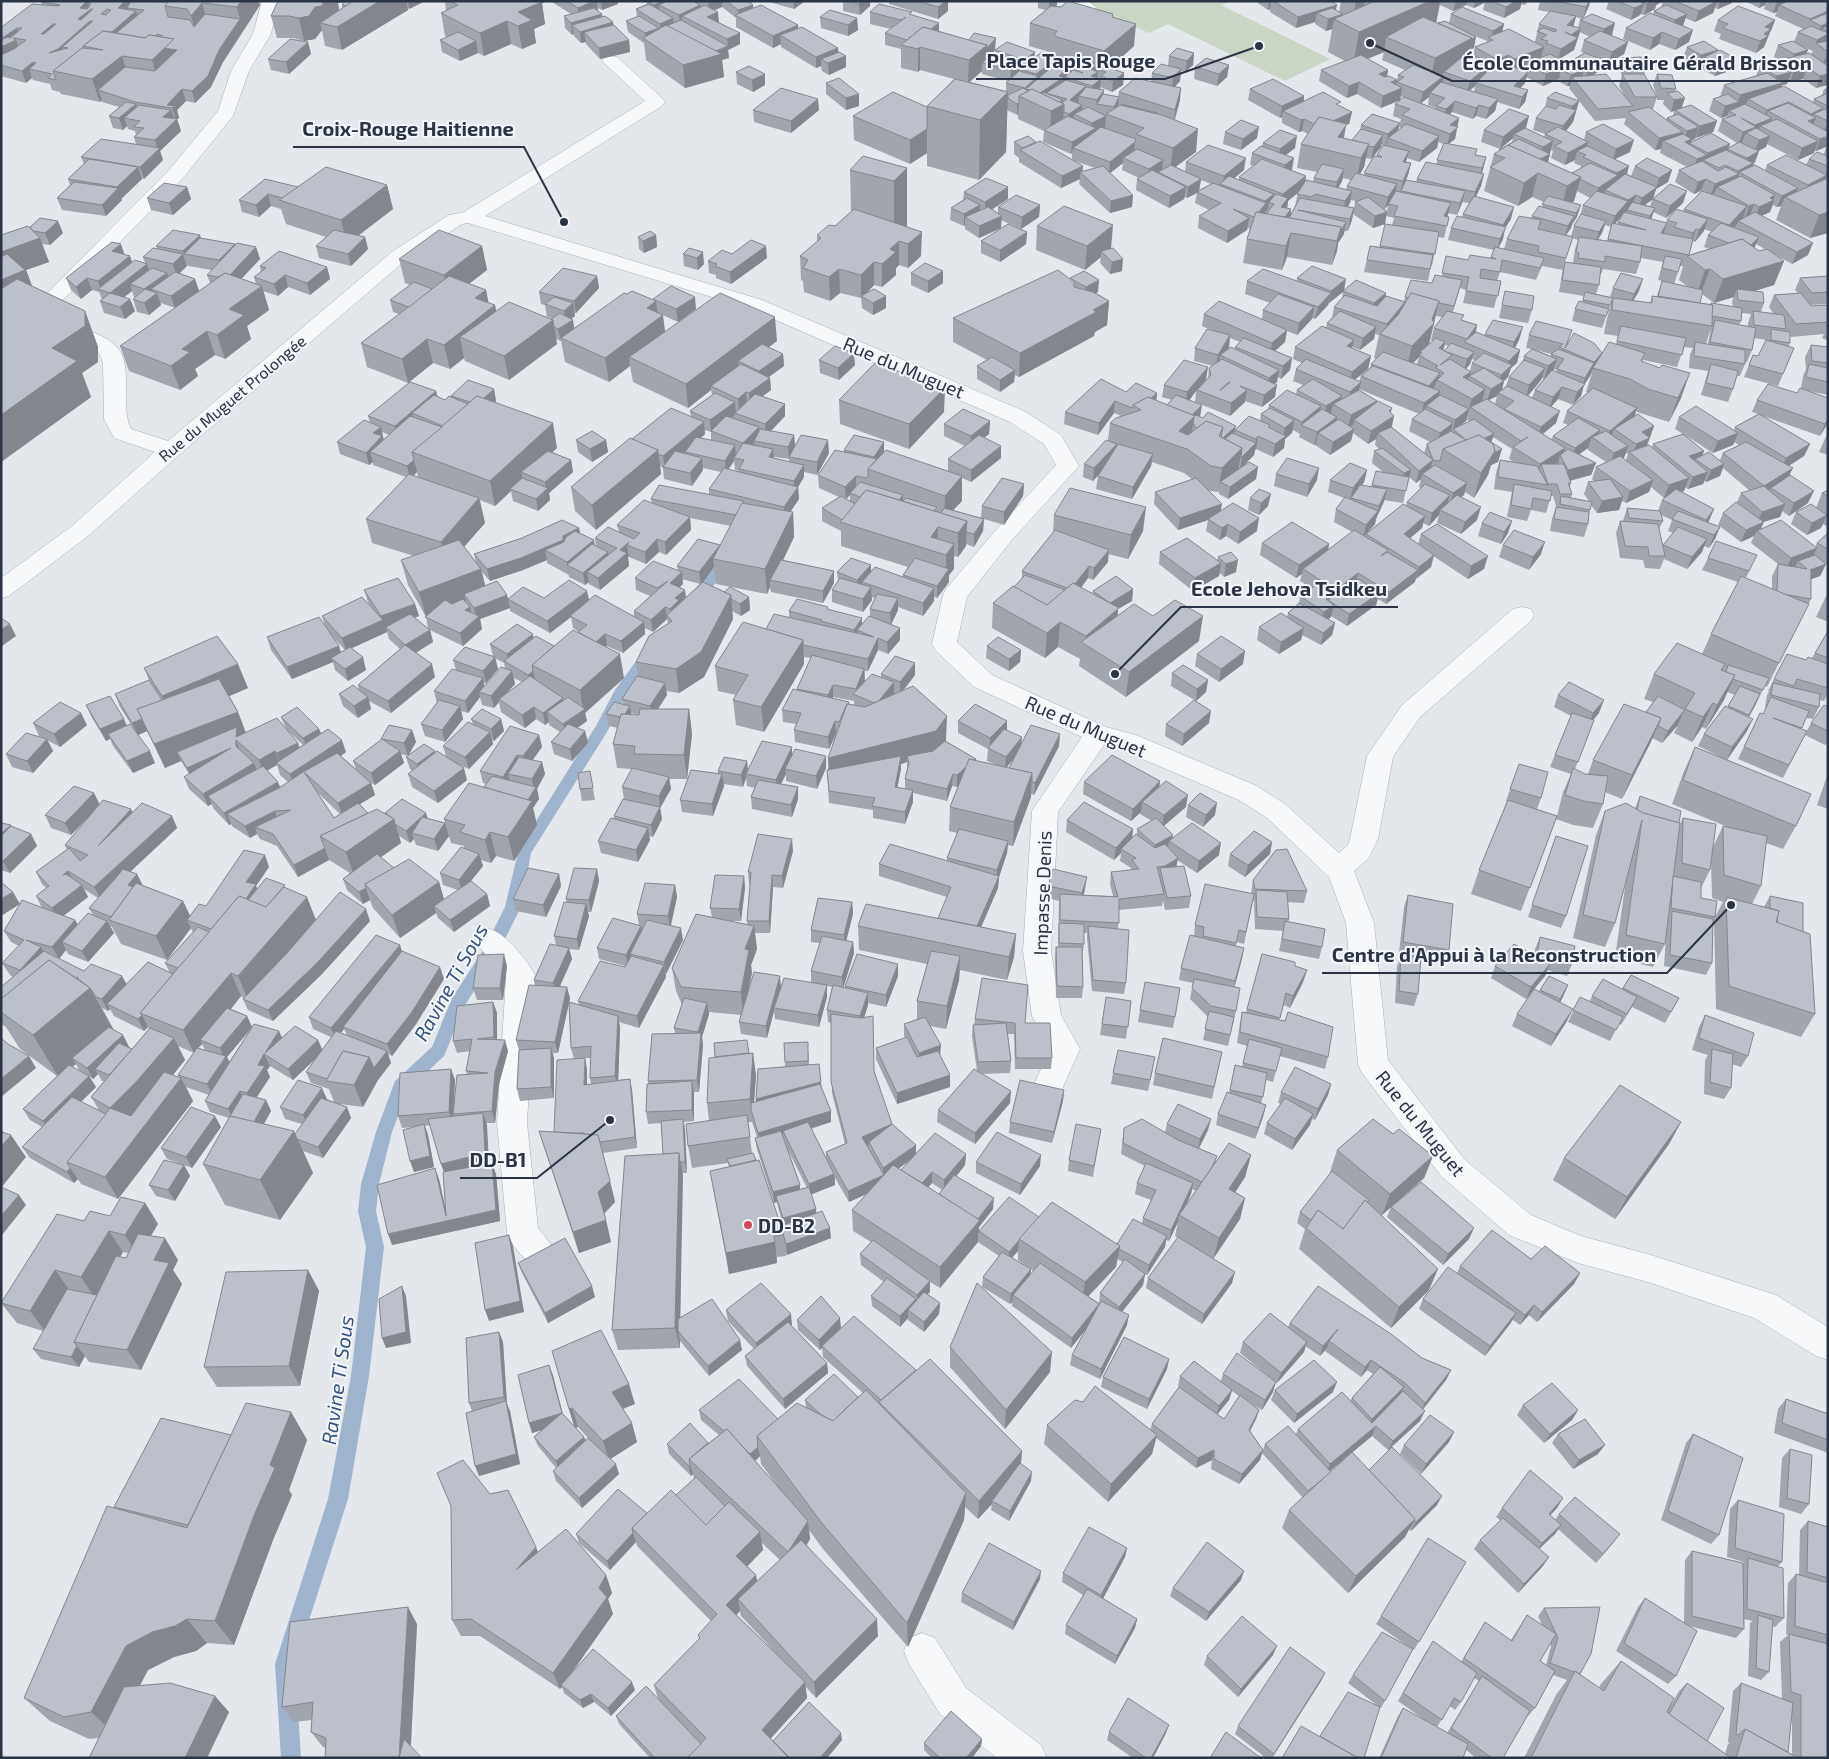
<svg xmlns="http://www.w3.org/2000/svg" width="1829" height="1759" font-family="'Exo 2',sans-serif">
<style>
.green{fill:#c9d6c5}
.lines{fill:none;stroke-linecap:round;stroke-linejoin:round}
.stream{fill:#9fb4cc;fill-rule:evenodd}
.minor-casing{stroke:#a9aeb7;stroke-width:1}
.minor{fill:#f7f8fa;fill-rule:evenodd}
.wall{fill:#a1a5ae;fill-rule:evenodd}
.shaded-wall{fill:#83868d}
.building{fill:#bbc0ca;stroke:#83868d;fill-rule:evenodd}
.poi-dot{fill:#d1495b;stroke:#f4f6f9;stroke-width:2}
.labels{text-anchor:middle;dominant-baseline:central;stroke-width:4;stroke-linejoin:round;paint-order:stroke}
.far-street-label{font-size:16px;fill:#2b3445;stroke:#f4f6f9}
.street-label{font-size:19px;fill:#2b3445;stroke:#f4f6f9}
.poi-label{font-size:19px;font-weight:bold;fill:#2b3445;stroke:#f4f6f9;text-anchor:start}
.water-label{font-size:20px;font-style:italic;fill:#34527a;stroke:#f4f6f9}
.leader{fill:none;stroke:#2b3445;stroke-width:2}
.callout-dot{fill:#2b3445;stroke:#f4f6f9;stroke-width:2}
.callout-label{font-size:20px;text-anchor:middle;font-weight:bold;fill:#2b3445;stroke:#f4f6f9;stroke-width:4;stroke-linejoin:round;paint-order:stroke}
</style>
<rect width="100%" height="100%" fill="#e4e7ec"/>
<path class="green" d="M1088 1H1233L1221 5 1330 59 1285 81 1168 24 1149 33 1104 13Z"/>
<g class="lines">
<g class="stream">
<path d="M725 553 731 557 723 574 700 602H690L688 599 690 596 712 569 720 554Z"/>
<path d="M649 648 654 650 656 653 626 695 607 732 531 853 521 907 498 953 465 1005 444 1056 408 1090 392 1132 379 1184 376 1211 384 1247 369 1376 348 1499 295 1664 301 1758H281L275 1664 328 1499 351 1376 366 1247 358 1211 361 1184 376 1132 395 1081 432 1047 452 998 484 949 505 907 519 848 596 726 615 690 644 650Z"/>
</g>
<defs>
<g id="minor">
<path d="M262 1H278L271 34 249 71 233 116 183 178 53 310C64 328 100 329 116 346 135 366 119 405 131 429L168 441 393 251 449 215 464 212 645 101 602 61 605 57 611 56 617 57 662 98 665 102 662 106 485 216 762 300 1026 412 1061 435 1079 466 1011 541 967 597 957 642 992 675 1106 727 1136 735 1257 786 1285 804 1339 853 1348 845 1350 839 1367 756 1402 705 1513 609 1522 607 1531 609 1534 615 1531 621 1420 717 1393 757 1378 839 1369 858 1354 871 1374 923 1388 1060 1464 1159 1531 1215 1581 1236 1651 1255 1776 1295 1828 1327V1360L1816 1356 1754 1318 1651 1283 1578 1263 1509 1235 1442 1177 1362 1073 1358 1064 1346 923 1329 877 1267 818 1239 800 1119 749 1104 745 1058 812 1051 951 1061 1015 1080 1049 1058 1098 1047 1102 1036 1098 1032 1089 1050 1049 1032 1016 1023 951 1032 811 1082 737 974 687 935 650 932 644 943 595 946 589 995 531 1056 465 1044 444 1010 422 748 308 468 223 462 224 407 259 179 455 88 536 9 596 1 598V578L72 526 155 452 114 438 104 419 103 363 99 353 86 344 42 325 32 309 169 170 218 111 231 71 253 34Z"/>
<path d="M1069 1H1088L1100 11 1119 20 1122 24 1119 28C1102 32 1078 14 1069 1Z"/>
<path d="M490 929C506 934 527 960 535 975L527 1123 538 1228 550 1243 555 1253 550 1263 539 1267C523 1261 514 1248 507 1233L497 1123 506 978 480 948 476 940 480 932Z"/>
<path d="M922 1633 935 1638 966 1688 1041 1745 1047 1758H997L940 1714 909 1664 904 1651 909 1638Z"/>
</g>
</defs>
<use href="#minor" class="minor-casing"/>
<use href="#minor" class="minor"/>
</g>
<g class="wall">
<path d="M258 1 260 5 223 62 211 87 195 103 186 101 177 110 179 118 177 119 181 131 160 151 163 160 144 179 142 178V179L121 199 122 200 106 216 62 210 57 198 70 185 68 179 84 164 81 157 136 144 134 137 136 135 135 131 128 129 127 126 123 130 113 128 109 116 119 107 102 102V100L100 102 61 94 60 92 52 90 50 84 33 80 32 78 26 83 1 76V26H3L42 5 41 2Z"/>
<path d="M278 1H425L409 9 408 8V10L342 50 325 46 322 30 315 39 304 41 294 38H277L271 16ZM345 2 342 5V8L339 10 338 3Z"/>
<path d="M445 1H547L542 3 545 24 534 29 536 43 522 49 511 44 484 56 478 53 460 61 442 52 440 40 447 37 445 36 441 13 446 11Z"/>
<path d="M551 1H618V4L602 10 598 8V11L602 16 629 40 630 52 600 59 586 44V42L581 43 574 36V34L572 35 565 28 564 16 571 14 552 2Z"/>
<path d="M646 1H748L753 5V8L798 25V28L846 56V67L829 75 822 71 821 66 816 68 781 47V44L773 48 736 27V18L722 7 715 10 719 23 740 44 728 50 729 58 722 60 724 77 685 88 646 60 644 43 628 32 626 21 637 17 636 9 647 4Z"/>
<path d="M769 1H805L794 9 769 2Z"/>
<path d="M843 1H870V6L860 15 843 11Z"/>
<path d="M889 1H948V11L938 19 889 4Z"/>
<path d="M1038 1H1057V5L1056 6 1113 17 1134 46 1110 68 1124 73 1123 85 1112 92 1100 87V82V89L1103 94 1118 97 1119 92 1151 82 1152 73 1168 66 1169 56 1194 53 1193 65 1185 72 1181 71 1180 81 1174 87 1180 100 1175 120 1196 152 1175 167 1185 172 1186 162 1244 170 1234 178 1239 180V177L1254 166 1250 165 1252 153 1262 146 1263 143 1295 148 1286 155 1292 170H1291L1306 176 1305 182 1313 181 1314 178 1317 172 1297 168 1301 144 1308 134 1302 131 1299 132 1282 123V117L1280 118 1248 100 1250 89 1304 96V102L1340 106 1352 112 1349 124 1346 125 1344 138 1352 140 1360 130 1361 125 1398 130 1402 128 1399 127 1401 119 1393 116 1395 104 1404 98 1401 96 1400 100 1381 108 1357 94 1347 98 1319 81 1321 70 1345 61 1328 52 1332 29 1326 31 1315 24V22L1296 28 1270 12V9L1268 10 1258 3V1H1331L1336 10 1339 12 1341 1H1485L1484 3 1474 8 1466 5 1453 11 1440 5 1436 23H1449L1451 14 1504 24 1502 32 1535 42 1539 24 1549 12 1538 10 1540 1H1590L1589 6 1583 19 1592 14 1612 35H1610L1628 42 1624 54 1609 63 1602 61 1599 71 1594 75 1624 95 1619 86 1622 75 1619 69 1622 58 1647 65 1644 75 1657 97 1653 85 1657 74 1676 89 1675 92 1682 107 1717 121 1713 132 1696 137 1695 139 1692 140 1691 142 1729 148 1737 143 1718 131 1722 119 1727 118V116L1721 118 1709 111 1713 99 1720 97 1724 85 1756 76 1760 66 1778 63 1779 60 1774 57 1778 45 1794 42 1798 32 1803 29 1775 16 1777 12 1773 13 1764 9 1765 5 1759 8 1747 2 1748 1H1828V63L1824 64 1828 66 1816 88 1803 79 1790 82 1788 81 1787 84 1782 85V87L1813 102 1814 99 1822 95 1824 89 1828 88V131L1827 132H1828V233L1810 238 1776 220 1781 206 1777 207 1773 205 1770 212 1761 216 1808 255 1792 264 1774 254 1784 261 1774 285 1755 291 1764 303 1761 312 1773 313 1769 307 1774 295 1798 293 1795 290 1800 278 1828 276V304L1810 305 1811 306 1828 305V341L1822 338 1824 334 1791 337 1790 335V343L1788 347 1794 348 1778 386 1744 377 1753 355 1758 356 1767 340 1754 338 1752 350 1747 362H1745V364L1740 376H1737L1733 389 1728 402 1701 395 1708 371 1689 368 1690 354 1693 348 1684 347 1677 367 1643 360 1642 361 1681 398 1669 422 1640 413 1636 411 1635 416 1654 426 1647 446 1652 448 1653 444 1683 434 1675 429 1679 417 1734 430 1735 427 1758 414 1752 412 1757 400 1797 393 1801 388 1803 376 1806 369 1805 357 1811 345 1828 347V395L1809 391 1828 398V423L1820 436 1763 416 1810 444 1804 456 1789 465 1790 475 1808 503 1789 516 1782 511 1780 517 1763 522 1760 529 1815 547 1817 543 1828 533V565L1824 562 1826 564 1820 576 1811 579V599L1767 687 1765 686 1749 717 1747 731 1727 759 1796 826 1783 849 1766 843 1761 886 1752 904 1764 907 1770 896 1803 932 1815 1014 1801 1037 1716 1009 1714 921 1713 923 1712 963 1706 975 1664 966 1666 936 1665 944 1653 967 1615 958 1626 880 1615 923 1605 947 1573 938 1596 835 1605 811 1635 808 1640 796 1679 823V826L1683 818 1714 845 1723 826 1730 828 1672 804 1684 771 1695 747 1723 758 1698 746 1704 734 1728 707 1735 695 1727 692 1724 700 1706 729 1702 727 1692 742 1674 733 1678 725 1662 743 1652 738 1622 799 1605 792 1603 804 1593 828 1573 825 1556 819 1557 816 1521 911 1471 894 1479 870 1507 801H1506L1519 764 1541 798 1537 809 1557 816 1563 792 1571 774 1550 767 1571 716 1554 707 1558 695 1599 713 1593 720H1594L1575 769 1585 774H1588L1593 760 1646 712 1653 702 1644 699 1654 674 1702 654 1711 634 1738 582 1702 570 1708 558 1751 567 1746 578 1772 589V576L1778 564 1751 543 1754 536 1741 542 1718 525 1723 513 1737 502 1741 493 1750 491 1723 468 1720 476 1706 482 1704 481 1703 484 1688 489 1685 487 1684 491 1681 492 1714 509 1708 522 1720 527 1715 539 1709 548 1704 546 1702 552 1687 569 1664 559 1660 569 1645 568 1643 560 1620 558 1616 533 1620 521H1623L1627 508 1658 511 1662 500 1666 497 1664 498 1651 487 1649 492 1626 503 1622 501 1619 510 1597 513 1591 505 1589 515 1588 524 1584 537 1550 531 1552 519 1556 507 1557 506H1556L1553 496H1551L1546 513 1531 510 1527 521 1507 517 1512 492 1494 489 1496 473 1500 460 1514 462 1509 459 1512 449 1493 437 1491 442 1498 462 1491 465 1488 475 1474 498 1465 492 1464 495 1461 497 1477 520 1461 534 1437 523 1439 515 1429 526 1423 523 1422 528 1410 538 1418 544 1421 534 1484 569 1468 579 1433 556 1431 567 1415 579V582L1386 604 1378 599 1376 605 1347 626 1331 616V617L1328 619 1335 623 1332 635 1321 645 1302 635 1301 640 1279 654 1257 640 1259 627 1287 617 1288 613 1299 604 1300 596 1312 588 1300 581 1302 574 1296 578 1260 555 1262 543 1329 544 1328 550 1352 532 1334 522 1336 509 1344 498 1328 492 1330 480 1367 470 1364 482 1362 486 1371 487 1372 485 1383 472 1372 463 1374 451 1379 449 1375 445 1376 439 1368 444 1353 433 1351 441 1330 455 1315 445 1316 444 1314 445 1299 437 1300 434 1293 430 1292 433 1285 439 1284 448 1273 457 1256 449 1255 450 1254 455 1245 464 1258 467 1256 479 1228 499 1219 494V492L1209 491 1221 511 1257 531 1238 544 1226 536 1220 540 1206 531 1208 520 1178 530 1154 504 1155 492 1192 479 1184 473 1152 462 1151 466 1132 499 1096 489 1098 476V475L1093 481 1083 477 1084 464 1108 440 1110 423 1121 416 1114 413 1098 435 1064 424 1065 412 1126 392 1157 393 1156 401 1167 405 1172 400 1162 397 1164 385 1206 380 1201 385 1208 379 1209 368 1213 366 1194 361 1195 348 1216 332 1202 326 1204 314 1262 319 1263 310 1270 303 1245 294 1247 281H1297V278L1344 290 1386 293V296L1404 302 1405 297 1432 283 1442 276 1446 256 1468 260 1490 258 1494 250 1448 240 1451 228 1462 217 1463 214 1469 203 1462 202 1457 215 1448 213 1447 217H1449L1444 238 1438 237 1432 266H1431L1428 281 1364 272 1370 246 1380 247 1385 224 1392 225 1394 218 1386 216 1385 224 1373 228 1353 214 1352 220 1348 231H1344V234L1338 243 1337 251 1332 265 1287 257 1282 270 1243 263 1247 239 1250 229 1248 228 1247 230 1227 243 1198 228 1199 216 1209 210 1195 203 1197 193 1187 198 1185 197 1184 199 1169 208 1136 190 1137 179 1139 178 1122 170 1123 163 1110 173 1133 195 1132 207 1110 213 1079 184 1080 179 1061 188 1019 162V158L1014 154V142H1036V143L1072 160V153L1071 154 1043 142 1044 131 1018 119V114L1017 115 1007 110 1006 152 979 180 927 166V153L910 164 854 140 853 116 927 107 954 79 920 70 918 72 901 68V49L885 45V33L891 29 870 24V12L912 15 939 31 995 50 990 56 995 54V50L1035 57 1053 56V53L1029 46 1030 23 1046 10 1038 8ZM1576 17 1582 19 1580 20 1578 28 1573 27ZM1580 32 1590 37 1584 40 1581 52 1584 53 1571 61 1569 67V65L1559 59 1574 50ZM1475 36 1487 41V43L1475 47 1473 55 1469 54V50L1474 48ZM1803 47 1813 51 1811 54 1817 59 1806 54 1808 50ZM1384 52 1382 60 1405 70 1398 75 1396 85 1397 80 1387 77 1388 70 1367 59ZM1526 65 1524 70 1517 68ZM982 71V74L1008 81 1006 83V91L970 82ZM1526 77 1543 86 1559 79 1558 81 1567 86H1570L1569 88 1579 101 1547 98 1545 108 1536 118 1533 130 1545 134 1544 137 1525 128H1526L1484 130 1481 142 1500 149 1513 138 1512 142 1499 150V151L1494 154 1484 191 1518 206 1532 197 1544 202 1542 207 1532 216 1531 218 1507 239 1504 249 1498 248 1503 239 1505 228 1511 219 1476 197 1481 186 1484 174H1482L1486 157 1476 155 1449 144 1455 139 1459 118 1450 114 1452 112 1473 119 1476 116 1486 119 1495 111 1497 102 1519 109 1525 102 1528 90 1520 88 1525 83ZM1475 86 1474 92 1470 91ZM1429 97 1428 105 1436 108V109L1421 103ZM1657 97V100H1664L1663 104 1671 112 1674 111 1673 116 1667 118 1666 120 1651 109H1653ZM1579 101 1595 121 1626 118 1624 124 1655 150 1661 149 1660 153 1687 167 1679 170 1675 182 1694 194 1702 191 1684 209 1683 211 1676 209 1683 203 1653 198 1656 189 1668 182 1672 170 1635 166 1631 176 1627 174 1615 159 1630 152 1586 132 1584 140 1566 131 1573 122ZM1438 142 1444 144 1436 164 1417 179 1416 182 1406 180 1408 175 1411 163 1406 162 1407 158 1419 162 1437 148ZM1381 144 1383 145 1377 156H1374L1381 147ZM1767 144 1798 160 1814 153V151H1816L1826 147 1824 154 1809 159 1806 165H1767L1765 170 1752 167 1753 164 1755 163 1759 151 1766 147ZM1551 150 1553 151 1551 158 1565 165 1575 160 1574 163 1581 166 1580 169 1572 173 1548 162 1550 154 1549 153H1550ZM1374 156 1364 175 1360 174 1364 167 1366 158 1371 159ZM1072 160 1095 168 1082 172 1083 166ZM1343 178 1351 180 1347 186 1346 190 1338 188 1342 181ZM1201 180 1211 184 1199 190ZM1577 191 1590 198 1583 205 1580 216 1574 226 1571 236 1566 235 1571 228 1572 224 1577 217 1572 202 1574 201ZM1298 192 1295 206 1291 214V209L1287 208 1288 201ZM1351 200 1356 201 1355 202 1354 208 1348 206 1350 203ZM1652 200 1650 206 1645 205ZM1388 205 1387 211 1382 208 1385 209ZM1675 210 1667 220 1666 223 1651 219 1653 212 1666 218ZM1621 217 1617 224H1615ZM1605 225 1611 227 1607 241 1598 239 1602 233ZM1704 229 1712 232 1708 235 1704 247 1709 249 1689 255 1693 241 1695 242ZM1572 238 1578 240 1575 249 1573 263 1565 262ZM1756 244 1765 249 1759 251 1754 248ZM1641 258 1663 262 1658 280 1674 284 1680 266H1683L1679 280 1688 287 1662 281 1657 296H1652L1650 303 1633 301 1639 291 1613 288 1610 297 1596 294 1599 285 1600 274H1601L1603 269 1636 274 1640 262ZM1542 266 1563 270V268L1559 292 1584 296 1582 302 1575 309 1572 321 1602 328 1612 301 1606 322 1604 334 1618 336 1616 344 1602 353 1569 341 1529 335 1526 348 1532 349 1524 356 1522 363 1509 377 1506 386 1502 390 1504 381 1508 377 1511 368 1517 363 1520 350 1515 348 1519 340 1485 334V336L1476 332 1477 325 1462 320 1453 312 1460 288 1466 290 1463 303 1494 308 1501 281H1497L1500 272 1536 280ZM1343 292 1342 299 1334 307 1332 318 1327 323 1326 328 1295 347 1293 359 1302 363 1296 369 1293 381 1303 385 1297 390 1296 394 1269 405 1268 409 1261 414 1260 421 1235 430 1200 417 1189 400 1196 391 1195 402 1230 416 1245 402V401L1262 407 1275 397V384L1277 382 1278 377 1281 379 1290 370 1292 358 1275 351 1285 342 1287 331 1297 335 1312 318 1315 319 1328 305 1329 303ZM1702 294 1714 303 1734 297 1732 301 1733 307 1700 303ZM1742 313 1751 314 1748 323V326L1739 325 1741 321ZM1436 316 1442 317 1434 328 1431 340 1433 341 1429 345ZM1711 328 1708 344H1706ZM1375 334 1379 335 1374 358 1376 359 1371 364 1370 368 1361 376 1359 382 1355 380 1368 369 1371 356 1352 348V347L1360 350 1374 339ZM1230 338 1240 342 1235 347V349H1228ZM1445 345 1449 346 1444 351H1443ZM1536 350 1551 354V356ZM1419 357 1417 364 1413 363ZM1472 359 1475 360 1472 363 1470 371 1466 369 1470 364ZM1554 369 1557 370 1556 372 1553 371ZM1592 373 1586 392H1588L1567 411 1563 423 1568 425 1553 436 1551 440 1542 434 1556 423 1551 407 1558 399 1573 405 1581 396 1584 385ZM1542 378 1544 379 1535 390 1532 398 1528 396 1541 380ZM1359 389 1419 414 1412 419 1409 431 1430 442 1427 444 1424 453 1392 427 1394 416 1376 402 1377 401 1359 390ZM1497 396 1495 404 1489 400ZM1469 410 1467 420 1470 421 1460 426 1466 421ZM1685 435 1713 453 1733 445 1734 442 1739 445 1723 453 1720 460 1702 455 1704 451ZM1588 448V450L1606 462 1596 467 1592 479 1594 481 1588 482 1584 494 1589 501 1571 498 1572 494 1570 487 1571 483 1570 481 1591 475 1596 463 1579 454ZM1626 453 1628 454 1626 460 1623 459ZM1409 477 1416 483 1421 479 1419 487 1421 488 1407 502 1406 506 1366 534 1365 537 1364 536 1375 524 1376 518 1384 500 1403 503ZM1661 515 1672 520 1668 531 1673 533 1663 546 1659 529 1663 521ZM1711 862 1712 898 1723 902 1715 917 1701 898V888L1710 870Z"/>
<path d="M1485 1H1528L1525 5 1521 4 1520 9 1504 18 1483 10Z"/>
<path d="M1609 1H1663L1656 5 1655 9 1644 15 1641 14 1640 15 1631 20 1606 9Z"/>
<path d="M1663 1H1732V3L1718 9 1715 8 1713 13 1695 22 1685 18 1683 26 1689 42 1675 50 1659 44 1650 50 1623 39 1626 28 1653 14 1654 11 1661 8Z"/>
<path d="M820 17 857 18 858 30 848 36 821 28Z"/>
<path d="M1718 20H1775L1771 31 1770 32 1764 47 1756 53 1719 39 1721 34 1714 31Z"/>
<path d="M308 42 311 54 289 74 271 70 268 59Z"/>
<path d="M1687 47 1732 70 1715 76 1700 68 1701 65 1697 67 1683 58Z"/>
<path d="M1229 65 1227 77 1217 86 1194 79 1195 67Z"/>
<path d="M736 72 765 74V85L753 92 737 84Z"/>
<path d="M826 83 859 106 846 110 826 94Z"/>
<path d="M753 110H819L791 133 754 122Z"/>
<path d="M1225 132 1257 138 1241 150 1223 144Z"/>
<path d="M907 168V227L921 256 908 268 899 265 896 268V275L882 287 874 285 867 293 886 308 873 315 862 308 861 298 840 293 830 301 804 292 803 281 801 280 800 256 817 242V235L835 226 851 212 850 170Z"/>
<path d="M387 185 393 209 358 236 365 237 368 249 351 266 319 258 316 246 326 237 286 224 281 209 271 206 259 217 242 212 239 200 298 187Z"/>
<path d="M187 187 191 199 173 215 151 210 147 198Z"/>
<path d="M964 192 1008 199 992 209 998 213V207L1040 205 1039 217 1021 229 1001 220V228L979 238 965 229V225L964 226 950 220 951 208 963 200Z"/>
<path d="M1037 226 1111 249 1122 271 1110 274 1100 263 1101 257 1085 270 1036 250Z"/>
<path d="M30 227 63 233 50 245 42 244 49 262 26 270 32 286 85 311 98 347V362L82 373 91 397 1 462Z"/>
<path d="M1027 232 1026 244 1000 262 981 253V241Z"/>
<path d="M656 235 657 247 644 253 639 249 638 237Z"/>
<path d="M201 238 235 244 236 245 256 247 260 259 241 279 256 284 254 277 261 272 260 266 327 267 330 279 310 295 288 287 278 296 263 291 269 310 247 326 251 339 225 359 215 355 195 369 198 376 180 390 129 371 120 346 175 308 161 303V305L149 315 137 312 133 299 136 297H134L132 291 124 297 130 299 135 311 125 319 104 313 100 301 102 299 99 292 92 290 81 299 71 290 66 278 125 255 130 256 132 263H145L143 257 157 248 156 246ZM186 263 188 266 212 270 207 275 210 283 199 291 195 279 179 273 187 266Z"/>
<path d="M482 246 487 270 469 284 486 290 488 303 495 305 496 311 551 319 552 318 547 317 545 305 541 304 539 292 597 276 599 288 576 313H574L575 316 571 319 574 328 627 294 696 309 678 322 658 313 665 332 777 341 768 347 783 354 784 366 769 377 770 378 771 390 762 396 785 404V416L771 431 794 435 795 446 829 453 817 475 804 472V477L798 487 799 499 790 512H793L794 537 783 560 834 571V583L823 603 771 592 770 587 767 594 716 584 714 567 703 582 724 592 749 597 750 610 741 616 732 611 733 619 704 677 679 693 666 691 667 695 658 709H689L692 734 687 779H669L671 789 660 808 662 819 653 837 649 836 650 840 638 862 601 853 598 841 614 819V816L624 799 622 787 632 769 617 768 613 744 618 728 609 726 606 714 623 704 622 699 638 676 636 662 668 623 667 619 653 632 645 628V634L623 653 607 646 606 647 624 678 585 713 587 721 577 728 585 731 588 743 572 761 554 754 551 742 560 732 549 725V722L545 725 536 719 525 728 501 712 499 702 494 708 482 705 480 697 468 713 461 711 463 719 445 742 425 736 421 724 437 704 434 691 456 670 453 660 493 656 490 644 533 638 554 646 579 632 573 628 571 617 550 633 510 611V608L480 619 482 629 463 646 430 630 433 642 416 653 435 677 391 713 369 701 371 709 358 718 343 706 339 694 359 691 358 685 400 649 389 639 386 628 387 632 351 648 366 670 348 681 335 670 333 662 292 679 271 650 267 637 325 626 322 616 370 606 368 602 364 590 415 604 419 616 414 618 428 628 426 617 408 585 401 560 414 556 372 543 366 519 406 477 373 465V462L369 465 340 454 337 442 370 423 368 416 436 391 437 396 445 400 451 397V396L494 389 496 401 495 403 557 448 552 452 571 460 573 472 549 493 550 500 538 511 513 501 511 491 495 506 480 500 485 523 464 547 476 562 474 554 579 528 580 533 594 540V545L596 546 595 538 619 532 617 525 652 503 651 499 709 494V489L721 472 703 468V470L692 486 664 479 663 468 660 466 661 474 596 530 575 511 571 487 632 439 691 416 690 411 712 395 711 390 688 408 633 382 630 366 609 382 565 362 561 341 556 339 557 344 509 380 465 361 464 358 450 369 433 363 408 383 367 367 361 343 399 314 393 312 390 300 410 285 405 283 399 259ZM705 430 711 432V440L701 438 705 434ZM382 432 389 435 383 440 384 439ZM774 457 789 459V462L774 458ZM734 461 735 470 739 471V472L728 470ZM417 472 418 477 436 483 413 476ZM690 518 731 526 720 546 677 566 678 570 635 578 636 590 650 596 634 611V617L589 600 544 598 508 599 507 595 485 586 482 572 490 581 523 570 547 560V563L569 575V577L585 585 589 582V584L600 590 629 566 628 557 629 556V557L646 564 659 552 666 555 691 530ZM682 579 700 584 686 597 685 590 680 587 683 584ZM329 633 345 650 341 652 339 646ZM495 658 504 663 505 669 484 686V683H486L498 669ZM514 678 522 682 506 694 515 684ZM631 713 639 715H631Z"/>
<path d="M689 248 704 264 698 270 684 266 683 254Z"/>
<path d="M732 254 767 258 731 284 716 278V275L709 273 708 261Z"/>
<path d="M943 271V283L928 293 911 285V273Z"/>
<path d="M1070 279 1098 292 1096 293 1109 301 1107 325 1095 332 1094 336 1019 377 1015 375 1014 382 1000 392 977 379V366L987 360 953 342V318Z"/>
<path d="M1505 291 1532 310 1528 323 1499 318Z"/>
<path d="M819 360 855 365 839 380 820 373Z"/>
<path d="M839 400 944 412 909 449 840 424Z"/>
<path d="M990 421 989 434 984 438 1001 458 971 482 962 478V501L953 510 981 518 982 506 1024 484 1023 496 1004 525 984 519 983 531 974 547 966 544V546L958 557 954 556V569L949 575V582L937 598 934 597V601L923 616 898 607V610L891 624 900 640 888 654 878 650 868 671H865L864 682 881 677V674L915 675 904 690 946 740V741L976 759V761L999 766 987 761 988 749 958 733V721H1007V730L1022 743 1059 746 1034 795 1031 794V797L1013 846 1008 845 1007 853 999 877 998 888 981 927 1016 934 1014 957 1007 980 960 970 959 980 946 1029 930 1026 940 1056 950 1087 897 1104 876 1059V1048L905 1038 904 1035V1024L917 1019V1001L927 964 859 950 858 926 938 918 947 897 879 876V864L947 861V858L957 833 949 831 950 807 958 786 957 787 952 786 947 801 913 793V802L905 824 873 818V810L829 803 827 770H828L837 733 829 749 795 742 794 730 796 724 783 722 782 710 797 690 811 658 804 657V664L764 732 736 725 733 700 736 695 718 691 715 666 766 629 789 617V611L828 610 862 618V624L870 616V609L875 598 871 597 872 600 863 612 832 602V590L838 581 837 572 871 565V572L903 577V575L908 567 841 546V531L822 521V508L839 497 819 488 818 475 844 452V450L884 442V452L948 471V459L965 446 944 436V424ZM850 495V501L846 499ZM833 697 854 701V705L833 698ZM1013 760 1009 768H1006ZM907 762V769L905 779V789L897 788 901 769V764Z"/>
<path d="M1828 432V455L1819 452Z"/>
<path d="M576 440H606L608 452 592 462 578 452Z"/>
<path d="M1276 474 1317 480 1307 497 1274 486Z"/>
<path d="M1828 490V527L1823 524 1821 528 1807 535 1791 524 1796 512 1816 508 1822 493Z"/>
<path d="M1250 498 1268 506 1259 515 1248 510Z"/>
<path d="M1054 515 1143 531 1128 559 1108 554V562L1093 580 1088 578 1081 588 1092 594 1093 591 1133 589 1132 601 1118 609V616H1153L1199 641 1126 697 1079 666 1080 659 1058 647 1045 658 992 628 993 603 1014 587 1022 578V571L1053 533Z"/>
<path d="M1512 521 1508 533 1501 544 1478 536 1482 523Z"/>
<path d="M1503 545 1541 554 1529 570 1499 557Z"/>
<path d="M1160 552 1217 561 1218 557 1236 572 1224 577 1220 573 1219 576 1193 591 1159 564Z"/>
<path d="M1828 592V622L1816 617Z"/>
<path d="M1828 631V694L1824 701 1820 700 1819 707 1813 719 1806 718 1801 729 1807 731 1783 778 1738 759 1760 713 1763 714 1766 708 1765 707 1767 695 1769 691H1768L1774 679 1806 660 1812 658Z"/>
<path d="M987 646 1021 650 1020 662 1009 671 986 658Z"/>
<path d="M1197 654 1243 664 1219 682 1195 666Z"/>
<path d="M144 668 248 688 229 696 238 712 246 733 298 743 299 747 303 745 286 729 281 717 319 729 321 733 346 752 341 756 356 769 353 761 381 740V739L412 730 416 742 408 756 401 754 404 763 375 785 371 783 375 795 360 804 368 813H385L428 819 445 823 449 836 438 851 416 845 414 839 410 843 399 836 401 843 381 857 394 868 439 882 444 900 458 890 443 885 440 873 464 848V846L451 843 444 819 484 787 486 784 483 783 480 771 539 735 542 747 533 760 542 762 545 774 537 789 539 799 533 808 537 825 514 861 496 856 491 863 481 860 483 866 470 882 487 894 490 906 454 932 438 918 436 913 400 938 373 908 370 900 363 904 347 890 343 879 350 873 329 860 298 877 277 846 260 839 257 834 250 838 232 826 231 824 229 825 213 808 212 804 208 806 189 789 184 777 189 774 181 761 165 768 147 731 138 735 155 763 133 773 113 746 110 739 106 741 92 718 86 705 134 729 120 707 115 694 149 680ZM277 765 280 775 288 782 280 787 267 770ZM317 792 340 814 334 818Z"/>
<path d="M1172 673 1208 680 1206 692 1196 701 1171 686Z"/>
<path d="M1828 707V741L1825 745 1805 735 1811 723Z"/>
<path d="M471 719H501L504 731 494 741 492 740 493 744 469 769 457 764 467 780 438 803 412 787 408 774 413 771 410 769 406 757 435 751V753L446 756 443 746 473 724Z"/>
<path d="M33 723 87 725 60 747 47 740 53 751 33 773 12 767 6 754 44 738 39 736Z"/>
<path d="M1209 723 1182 746 1165 736 1166 724Z"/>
<path d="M792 747V755L826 756V768L817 789 786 781V774L781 784 798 787V799L792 817 752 809 751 797 755 788 747 786 746 778 743 787 724 784V786L713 816 682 812 680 800 718 773V771L747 761 748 770Z"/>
<path d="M590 771 595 800 582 801 580 789Z"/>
<path d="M1828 773V809L1817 805Z"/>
<path d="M1084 782 1160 786 1186 807 1164 826 1173 838 1219 855 1197 873 1177 860 1176 866 1191 896 1189 908 1165 910 1163 900 1162 906 1119 910 1118 929 1126 983 1124 994 1092 991 1087 938V933H1084V944L1082 956 1083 987 1082 998H1056L1055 958 1056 947H1058L1059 901 1047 898 1048 886 1085 889 1084 895 1113 896 1110 884 1111 872 1131 870V868L1120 861 1121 853 1114 860 1066 832 1067 820 1133 829 1132 838 1137 835V829L1152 821 1140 814 1141 812 1131 821 1083 794Z"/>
<path d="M94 793 99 804 133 813 172 816 177 828 130 872 137 874 142 885 183 901 190 916 269 867 256 886 257 889 286 888 316 919 370 921 322 974 273 1021 248 1010 243 999 244 998 241 996 231 1009 247 1016 252 1027 282 1037 322 1050 331 1037 313 1029 309 1017 402 952 444 979 416 1024 392 1056 388 1054 391 1063 378 1080 363 1107 340 1104 351 1118 323 1158 303 1151 313 1173 280 1220 225 1205 203 1164 229 1118 210 1112 205 1101 209 1095 186 1087 193 1101 118 1199 81 1184 78 1179 74 1183 30 1158 22 1147 42 1127 30 1120 23 1109 57 1076 20 1049 6 1027 1 1024V987L13 977 10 975 2 963 19 946 11 942 4 931 42 908 36 896 46 888 42 884 36 872 67 850 65 845 87 819 71 835 51 828 45 815ZM84 889 98 898 89 908 93 915 78 925 75 920 63 916 88 897ZM110 926 112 927 121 944 167 960 191 928 192 931 193 932 165 963 170 973 127 984 84 971 59 959 66 950 68 954 88 962 114 933ZM102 1008 108 1011 110 1009 114 1016 144 1031 148 1027 149 1029 132 1049 129 1047 123 1035 114 1030ZM251 1029 229 1062 227 1057ZM344 1029 347 1035 341 1033ZM202 1044 205 1050 198 1048ZM178 1046 194 1053 178 1075 179 1078 173 1075 185 1060ZM317 1058 306 1072 311 1083 329 1089 334 1102 327 1099 280 1107 285 1119 302 1124 295 1134 264 1124 271 1111 266 1100 257 1097 270 1077 267 1070 270 1066 293 1080ZM76 1064 79 1070 87 1075 72 1067ZM98 1074 102 1081H104L91 1097 99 1110 81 1102 96 1087 89 1076 93 1079Z"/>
<path d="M1188 805 1215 815 1203 827 1186 817Z"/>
<path d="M1 823 11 825V826L31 834 37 846 10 873 1 870Z"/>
<path d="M1556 836 1566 916 1561 928 1528 917Z"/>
<path d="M1272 842 1270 854 1245 877 1228 866 1230 854Z"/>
<path d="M793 851 783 888 773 887 770 933H755L757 949 751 965 752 973 747 996 781 986 811 983V971L820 943 811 942V930L852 902 853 914 846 940 853 942 854 953 843 987 845 988V986L898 976 886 1007 868 1003V1005L864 1018 874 1072 892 1124 916 1154H966L965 1165 956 1177 993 1209 979 1227 978 1242 940 1288 930 1282V1292L927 1294 940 1303 939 1314 924 1332 908 1320V1318L900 1327 872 1306 871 1296 884 1282 861 1265 860 1254 871 1242 853 1231 852 1210 866 1194 849 1202 835 1178V1185L811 1194 816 1209V1213L831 1238 787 1255 786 1252V1256L777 1257V1263L729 1274 710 1171 729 1167 728 1163 692 1168 688 1146 709 1121 707 1103 749 1053 756 1075 754 1103 756 1102 785 1067 784 1043 809 1053V1065L821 1087 831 1122 811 1129 826 1157V1152L845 1144 832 1093 831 1023 828 1022 827 1010 832 987 827 986V997L819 1027 775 1019 774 1011 767 1038 741 1034 739 1022 741 1015 709 1012V1014L702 1037 703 1045 699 1092H694V1121L684 1122 685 1130 687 1173H682L680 1318 742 1350 709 1376 680 1341V1348L618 1350 612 1330 663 1154 661 1123 648 1124 646 1112 648 1084V1081L675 1033 674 1028 682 1005 676 991 672 968 712 917 710 908 744 876 745 888 741 921H729L747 925V921L750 884H749L748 872ZM748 1122H752L757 1137 755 1138 757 1149 774 1203 777 1202 778 1207 783 1225 781 1226 756 1160 752 1153ZM788 1150 807 1188 800 1190V1185ZM909 1161 901 1170 898 1169ZM932 1183 942 1190 939 1194 928 1187Z"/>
<path d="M597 869 599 881 591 912H588L589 916 579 950 569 949 572 959 560 986 570 998 569 1002 579 1005 578 1001 625 967 626 966 599 959 597 948 639 925 637 914 675 885 677 897 671 926 683 940 666 974 665 973 666 977 639 1028 619 1022 620 1028 618 1080 630 1079 632 1090 637 1148 603 1153 615 1202 604 1213 611 1242 579 1253 546 1153 539 1131 554 1132 574 1059 571 1048 569 1003 558 1053H553L554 1059V1098L520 1101 517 1089 519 1050 516 1040 535 985 534 980 556 945 554 936 567 903 566 899ZM585 1058H591L590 1078 591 1084 587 1085V1070Z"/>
<path d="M559 874 561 886 546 917 516 911 513 899Z"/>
<path d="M1253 880 1307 891 1304 903 1287 902 1289 919 1288 922 1322 947 1319 959 1279 951 1283 931 1255 929 1254 901H1253L1244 944 1237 942 1236 946 1244 948 1234 987 1236 1011 1228 1046 1203 1040 1208 1017 1190 999 1193 983 1179 980 1181 968 1194 936 1195 925 1251 894Z"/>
<path d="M1408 895 1449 950 1445 962 1399 953 1404 907Z"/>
<path d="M1540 937 1572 964 1567 976 1547 970 1545 976 1534 989 1539 992 1540 990 1568 985 1560 1003 1567 1021 1551 1046 1512 1026 1517 1014 1531 993 1526 999 1491 978 1495 966 1534 956 1535 949Z"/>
<path d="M1262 954 1307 970 1303 982 1290 1008 1284 1005 1279 1020 1328 1057 1325 1069 1280 1056 1273 1082 1266 1080 1261 1104 1266 1105 1263 1117 1255 1139 1216 1125 1218 1114 1229 1093 1235 1065 1242 1067 1247 1046 1237 1043 1240 1023 1242 1012H1246Z"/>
<path d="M1401 955 1418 994 1414 1006 1395 1003 1397 966Z"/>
<path d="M507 966 503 1000H477L473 988Z"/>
<path d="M1631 975 1679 998 1665 1023 1632 1007 1621 1025 1619 1024 1610 1041 1568 1022 1580 997 1590 1001 1592 996 1622 989Z"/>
<path d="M1180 988 1173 1028 1138 1022 1140 1010Z"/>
<path d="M1106 997 1131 1001 1126 1039 1100 1035Z"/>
<path d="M493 1002 497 1013V1039L508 1051 499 1084 495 1123H486L489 1164 496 1174 500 1221 392 1245 439 1179 445 1207 444 1172 430 1125 425 1126 428 1135 434 1167 414 1172V1127L402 1128 398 1116 451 1069 455 1080 454 1104 467 1074 466 1071 470 1051 457 1053 453 1041Z"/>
<path d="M1705 1015 1748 1056 1741 1067 1732 1064 1731 1088 1724 1099 1704 1094 1705 1060 1708 1055 1692 1050 1699 1027Z"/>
<path d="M975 1019 1025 1023 1052 1058 1051 1069H1015L1014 1034H1008L1011 1061 1010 1073 981 1074 1010 1103 975 1144 937 1122 938 1110 977 1071 972 1036 973 1025H974Z"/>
<path d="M1222 1052 1212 1099 1153 1085 1155 1073Z"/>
<path d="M1153 1069 1148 1091 1111 1084 1113 1073Z"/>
<path d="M1331 1084 1328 1095 1315 1120 1312 1119 1310 1125 1292 1150 1264 1134 1267 1123 1281 1104 1278 1103 1281 1092Z"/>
<path d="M1064 1090 1063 1101 1052 1143 1009 1133 1010 1122Z"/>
<path d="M1681 1122 1669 1144 1615 1219 1553 1180 1564 1158Z"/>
<path d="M1167 1124 1208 1130 1199 1148 1217 1156 1215 1163 1251 1155 1245 1177 1235 1192 1245 1198 1240 1219 1213 1259 1232 1283 1202 1324 1146 1288 1148 1278 1178 1238 1175 1236 1178 1222 1169 1241 1166 1240 1165 1247 1147 1275 1144 1274H1145L1143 1285 1122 1312 1127 1325 1100 1379 1070 1365 1072 1355 1086 1329 1071 1348 1012 1306V1302L1010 1304 982 1287 983 1277 999 1256 978 1242 979 1231 1039 1217 1117 1244 1142 1224 1143 1218 1151 1200 1135 1194 1137 1183 1145 1166 1121 1154 1124 1128 1165 1132ZM1192 1189 1196 1191 1185 1207 1191 1194ZM1018 1251V1260L1031 1269 1012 1258ZM1117 1259 1123 1262 1100 1293 1099 1303 1088 1296 1116 1267ZM1031 1269 1033 1271 1030 1275Z"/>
<path d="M221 1127 192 1168 167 1159 161 1148Z"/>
<path d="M1101 1129 1093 1177 1068 1171 1069 1160Z"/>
<path d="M1393 1134 1433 1156 1424 1178 1399 1200 1469 1239 1443 1265 1387 1217 1391 1207 1382 1215 1429 1290 1391 1328 1299 1249 1305 1229 1297 1223 1300 1212 1331 1173 1330 1172 1337 1150Z"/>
<path d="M976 1162 1040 1166 1020 1195 976 1173Z"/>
<path d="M184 1165 190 1176 175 1201 156 1196 149 1185Z"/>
<path d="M145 1203 158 1224 151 1236 178 1260 173 1270 182 1284 141 1370 89 1362 85 1356 79 1367 41 1359 33 1349 43 1331 17 1323 1 1303 84 1221 110 1216ZM123 1252 128 1253 126 1258 120 1257Z"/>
<path d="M1531 1259 1580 1273 1574 1284 1537 1322 1529 1315 1520 1325 1513 1320 1510 1324 1485 1356 1419 1309 1423 1299 1457 1273 1460 1266Z"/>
<path d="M518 1263 595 1297 548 1323 522 1273Z"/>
<path d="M308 1270 319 1291 300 1386 217 1387 204 1367Z"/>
<path d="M726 1310 792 1325 791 1326 827 1363 828 1373 785 1409 747 1366 745 1356 754 1349 728 1321Z"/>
<path d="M797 1320 841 1328 916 1370 1022 1451 1021 1464 1031 1481 1009 1521 991 1510 992 1504 978 1519 965 1507 964 1520 908 1647 823 1549 809 1530 810 1539 807 1545 878 1636 816 1698 805 1686 807 1698 771 1738 773 1741 842 1740 827 1758H650L619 1724 616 1716 658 1699 654 1685 699 1639 698 1635 711 1621 637 1546 636 1542 610 1570 579 1543 576 1534 647 1513 676 1495 694 1479 693 1474 691 1476 669 1454 667 1444 708 1443 719 1435 701 1420 699 1410 778 1419 806 1407 805 1400 858 1397 863 1393 823 1357 822 1348 820 1350 798 1330ZM760 1456 761 1464 778 1487 755 1461ZM761 1542 780 1560 757 1581 756 1575 747 1566 763 1550ZM740 1611 741 1616 774 1651 736 1615Z"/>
<path d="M1290 1323 1422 1358 1451 1370 1446 1380 1423 1409 1420 1421 1388 1450 1372 1436 1330 1471 1331 1472 1369 1470 1437 1505 1411 1531 1409 1529 1405 1537 1348 1593 1282 1528 1289 1510 1303 1498 1262 1453 1260 1460 1239 1484 1211 1469 1212 1460 1196 1468 1156 1438 1152 1454 1108 1502 1044 1444 1047 1425 1150 1430 1152 1424 1179 1387 1178 1386 1180 1376 1221 1381 1223 1374 1273 1392 1262 1410 1253 1405 1259 1410 1256 1419 1250 1431 1263 1450 1265 1444 1296 1434 1298 1429 1350 1401 1352 1398 1373 1374 1367 1370 1361 1377 1325 1351 1327 1348 1320 1356 1305 1346 1304 1352 1277 1383 1240 1353 1243 1342 1288 1327ZM1232 1391 1239 1396 1224 1419 1217 1414 1229 1400Z"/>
<path d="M499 1332 503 1342 507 1404 510 1411 520 1464 479 1476 472 1411 469 1403Z"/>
<path d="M950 1347 1050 1372 1005 1429 950 1367Z"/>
<path d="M1169 1359 1167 1369 1147 1409 1101 1387 1103 1377Z"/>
<path d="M549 1365 563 1414 574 1426 569 1409 635 1404 623 1409 637 1442 610 1459 619 1474 582 1508 556 1481 553 1471 556 1468 538 1446 534 1437 542 1430 532 1433ZM578 1427 589 1439 586 1440 584 1437 576 1428Z"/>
<path d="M1275 1390 1333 1392 1294 1423 1271 1400Z"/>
<path d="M1786 1399 1828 1414V1453L1774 1433 1778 1409Z"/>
<path d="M1523 1405 1578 1410 1572 1420 1544 1443 1517 1415Z"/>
<path d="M291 1412 307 1440 289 1490 292 1495 273 1540 234 1645 207 1643 196 1651 174 1657 148 1670 140 1685 229 1712 207 1758H89L99 1738 89 1739 50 1721 24 1698 115 1508 231 1435Z"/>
<path d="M1454 1432 1449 1442 1421 1474 1400 1454 1404 1445Z"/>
<path d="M1558 1434 1598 1454 1573 1469 1552 1443Z"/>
<path d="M1693 1434 1719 1535 1711 1544 1661 1520 1686 1443Z"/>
<path d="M1790 1449 1809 1504 1801 1514 1779 1507 1782 1458Z"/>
<path d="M1828 1499V1522H1827Z"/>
<path d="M1738 1500 1782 1562 1778 1566 1784 1618 1775 1627 1772 1626 1769 1672 1761 1680 1748 1676 1750 1623 1753 1621 1744 1619V1629L1736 1638 1689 1626 1676 1676 1668 1684 1616 1651 1638 1607 1645 1598 1684 1623 1685 1560 1692 1551 1743 1563 1744 1562 1727 1557 1730 1509Z"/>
<path d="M1502 1508H1557L1550 1515 1555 1520 1559 1514 1613 1543 1596 1563 1558 1529 1555 1534 1539 1548 1543 1566 1518 1593 1474 1549 1480 1540 1501 1521 1496 1517Z"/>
<path d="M1808 1521 1828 1527V1758H1524L1556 1695 1567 1680 1553 1675 1535 1708 1528 1716V1715L1503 1758H1476L1466 1750 1463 1758H1379L1398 1716 1403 1708 1429 1723 1398 1701 1427 1650 1461 1662 1485 1622 1511 1640 1527 1615 1542 1625 1538 1616 1544 1608 1579 1675 1599 1688 1600 1685 1621 1661 1671 1705 1679 1691 1687 1683 1707 1741 1725 1754 1728 1744 1730 1743 1728 1742 1733 1691 1741 1683 1782 1699 1780 1642 1788 1635 1786 1634 1788 1583 1796 1574 1799 1575 1800 1530ZM1550 1644 1551 1646 1546 1665 1540 1661ZM1474 1678 1479 1681 1447 1733 1437 1727 1450 1706 1455 1710 1461 1702ZM1792 1715V1754L1788 1752Z"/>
<path d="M1127 1548 1125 1557 1103 1599 1137 1619 1135 1628 1115 1664 1065 1634 1066 1625 1083 1595 1062 1582 1063 1573Z"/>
<path d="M537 1552 606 1575 612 1593 608 1599 613 1614 574 1670 635 1690 611 1716 594 1702 583 1708 564 1693 562 1687 560 1689 480 1636H461L452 1620Z"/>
<path d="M1466 1562 1414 1650 1413 1649 1381 1708H1380L1320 1736 1378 1706 1348 1683 1353 1675 1412 1649 1376 1624 1381 1616Z"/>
<path d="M1040 1579 1013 1630 961 1602 962 1593Z"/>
<path d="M1241 1580 1206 1621 1170 1596 1173 1588Z"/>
<path d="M417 1624 411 1746 326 1748 323 1747 311 1732 312 1720 294 1722 282 1707Z"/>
<path d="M1273 1655 1238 1697 1204 1665 1207 1656Z"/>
<path d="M1325 1673 1321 1681 1272 1758H1266L1235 1734 1238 1726Z"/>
<path d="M1109 1732 1166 1733 1153 1758H1133L1107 1740Z"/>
<path d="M982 1739 981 1746 972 1758H932L924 1750V1743Z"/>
</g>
<g class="shaded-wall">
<path d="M87 1H103L91 4H88L94 20 90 21 94 32 68 48 62 47 65 58 49 53 78 19 80 8Z"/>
<path d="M125 1H140L127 8 128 13 118 8Z"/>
<path d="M241 1H258L260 5 223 62 211 87 195 103 192 91 240 19 237 7Z"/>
<path d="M315 1 352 2 338 3 339 10 320 23 322 30 315 39 304 41 299 18 315 7Z"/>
<path d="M367 1H406L408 10 342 50 337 27Z"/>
<path d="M408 1H425L409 9Z"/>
<path d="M536 1H547L542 3 545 24 534 29 536 43 522 49 518 26V12Z"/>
<path d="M594 1H597L598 12 579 19 578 8Z"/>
<path d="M601 1H618V4L602 10Z"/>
<path d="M662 1H680L659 5 660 14 655 16 654 5Z"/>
<path d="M708 1H722V7L709 12Z"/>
<path d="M793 1H805L794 9Z"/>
<path d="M862 1H870V6L860 15 859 4Z"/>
<path d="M946 1H948V11L938 19V7Z"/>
<path d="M1049 1H1057V5L1049 11Z"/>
<path d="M1269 1H1271L1270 9 1268 10Z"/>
<path d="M1356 1H1365L1363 16 1353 20Z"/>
<path d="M1416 1H1440L1435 29 1386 37 1384 52 1353 65 1359 32Z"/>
<path d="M1456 1H1467L1466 5 1453 11Z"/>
<path d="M1475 1H1485L1484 3 1474 8Z"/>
<path d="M1516 1H1522L1520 9 1504 18 1506 7Z"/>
<path d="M1589 1H1590L1589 6 1583 19 1586 7Z"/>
<path d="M1652 1H1663L1656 5 1655 9 1644 15 1647 4Z"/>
<path d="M1717 1 1713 13 1695 22 1699 11Z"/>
<path d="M1720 1H1732V3L1718 9Z"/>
<path d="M1761 1H1766L1765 5 1759 8Z"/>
<path d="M1779 1H1797L1779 5 1777 12 1773 13 1777 2Z"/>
<path d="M202 3 208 25 198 39 191 16Z"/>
<path d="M1644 4 1640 15 1631 20 1634 8Z"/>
<path d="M700 5 701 16H682V25L680 26 679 15Z"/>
<path d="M753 5 754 17H739L738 10Z"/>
<path d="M1337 5 1335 16 1317 13 1315 22 1296 28 1298 17Z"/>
<path d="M136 11 140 23 94 48Z"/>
<path d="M1828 11V21L1810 20 1806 30 1810 19Z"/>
<path d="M718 12 719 23 707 17Z"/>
<path d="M602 14 604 25 613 22 614 34 584 32 586 42 581 43 580 32 572 25 574 34 572 35 571 23Z"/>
<path d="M1343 14 1341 23 1334 19 1332 29 1326 31 1328 19Z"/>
<path d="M1687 14 1683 26 1671 32 1675 20Z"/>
<path d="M1576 16 1573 28 1567 25Z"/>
<path d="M673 18 675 30 661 35 660 24Z"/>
<path d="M857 18 858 30 848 36V25Z"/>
<path d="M1775 20 1771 31 1770 32 1764 47 1756 53 1765 27Z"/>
<path d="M507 21 511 44 484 56 480 33Z"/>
<path d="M939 23V34L920 47V70L918 72V49L915 42Z"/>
<path d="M1615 23 1612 35 1601 41 1604 29Z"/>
<path d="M1828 23V31L1822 28 1819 36 1817 37 1821 26Z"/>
<path d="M53 24 57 35 41 34Z"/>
<path d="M1136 24 1134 46 1105 72 1103 71 1104 51Z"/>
<path d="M1504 24 1501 36 1491 39 1493 31Z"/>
<path d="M798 25 799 37 780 35 781 44 773 48V36Z"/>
<path d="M17 28 21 39 13 38 16 40 20 51 1 61V39L4 46 7 44 4 37Z"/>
<path d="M659 28 660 39H646L645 33Z"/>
<path d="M1581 28 1574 50 1558 60 1561 49 1571 35Z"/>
<path d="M1693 30 1689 42 1675 50 1679 39Z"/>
<path d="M1662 32 1659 44 1650 50 1653 38Z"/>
<path d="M740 33V44L728 50 729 58 722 60 724 77 685 88 683 65 728 46 727 39Z"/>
<path d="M1828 34V37L1825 45 1816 43 1813 51 1817 40Z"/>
<path d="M1476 37 1474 48 1469 50 1467 61 1444 72 1443 74 1430 81 1435 58 1472 38Z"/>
<path d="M996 38 995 50 987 60 982 63V71L968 83 969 60Z"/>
<path d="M174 39 181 61 159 83 152 60Z"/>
<path d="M629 40 630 52 600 59 599 48Z"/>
<path d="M476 41 478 53 460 61 458 50Z"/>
<path d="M308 42 311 54 289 74 286 62Z"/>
<path d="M1628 42 1624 54 1609 63 1612 52Z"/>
<path d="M1544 47 1541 58 1526 63V65L1512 70 1515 59Z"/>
<path d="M838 48 839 59 846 56V67L829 75 828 63 821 59V66L816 68V57Z"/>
<path d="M1718 50 1715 61 1704 57 1701 65 1697 67 1701 55Z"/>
<path d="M1808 50 1803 61 1789 66 1794 54Z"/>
<path d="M1035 52 1034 63 1023 70 1024 60Z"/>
<path d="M1828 52V63L1823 64Z"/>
<path d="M1194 53 1193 65 1185 72 1187 61Z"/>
<path d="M1508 55 1506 67 1495 71 1498 60Z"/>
<path d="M122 56 129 79 98 90 102 100 100 102 92 79Z"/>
<path d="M1059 58 1058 69 1026 89 1025 98H1024L1025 88 1036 77V74Z"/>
<path d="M1735 58 1732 70 1715 76 1719 65Z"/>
<path d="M1603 60 1599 71 1585 80 1588 68Z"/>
<path d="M1021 61V69H1019V74L1010 82 1011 70Z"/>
<path d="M33 62 36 70 29 69 32 78 26 83 22 71Z"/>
<path d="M1073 63 1072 68H1071V76L1065 77V82L1046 93V100L1039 93Z"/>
<path d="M1492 63 1489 74 1476 83 1475 86 1467 92 1470 81Z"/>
<path d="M1097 65 1096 73 1098 72 1097 82 1101 79 1100 91 1091 98 1092 86 1090 85 1091 69Z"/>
<path d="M1229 65 1227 77 1217 86 1219 74Z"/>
<path d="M1569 65 1567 73 1561 69 1559 79 1543 86 1546 74Z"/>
<path d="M1807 67 1803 79 1790 82 1794 70Z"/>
<path d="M1181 69 1180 81 1172 90 1173 78Z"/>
<path d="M1388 70 1386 82 1379 74Z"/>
<path d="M1584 70 1581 82 1572 77 1570 86H1567L1571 75Z"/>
<path d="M1528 72 1525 83 1514 95V86Z"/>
<path d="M1792 72 1787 84 1782 85 1779 94 1748 99 1746 104 1737 107 1735 113 1729 111 1727 116 1721 118 1725 106 1738 102 1740 95 1772 86 1776 76Z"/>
<path d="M1124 73 1123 85 1112 92 1113 81Z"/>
<path d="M765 74V85L753 92 752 80Z"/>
<path d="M1828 74V85L1816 88 1820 76Z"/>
<path d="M1444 76 1442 88 1430 93 1429 97 1420 104 1423 92Z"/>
<path d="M1397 80 1394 91 1402 88 1400 100 1381 108 1383 96 1391 82Z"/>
<path d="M1359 82 1357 94 1347 98 1349 86Z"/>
<path d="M1086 86 1085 97 1079 96 1078 103 1070 100Z"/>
<path d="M1181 88 1180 100 1174 121 1175 110Z"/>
<path d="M182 89 186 101 177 110 179 118 176 120 172 108 167 105Z"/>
<path d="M1104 90 1103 102 1097 104 1096 112 1097 100Z"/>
<path d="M1528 90 1525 102 1519 109 1522 97Z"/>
<path d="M1008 92 1006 152 979 180 980 120Z"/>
<path d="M859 94V106L846 110V98Z"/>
<path d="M1304 96 1303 107 1283 111 1282 117 1280 118 1282 106Z"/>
<path d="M1119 97 1118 109 1113 117 1114 107Z"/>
<path d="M1685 98 1681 110H1675L1674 111 1671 112 1674 100Z"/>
<path d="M818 99 819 110 791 133V121Z"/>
<path d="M1498 99 1495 111 1486 119 1489 108Z"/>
<path d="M1063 100 1062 105 1064 104 1063 127 1050 133 1051 111 1053 108Z"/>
<path d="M1455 101 1452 112 1443 121 1446 109Z"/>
<path d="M1579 101 1573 122 1560 138 1563 126 1569 118 1572 106Z"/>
<path d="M1789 102 1784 114 1768 111 1764 121 1762 122 1767 110Z"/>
<path d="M1019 103 1018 114 1017 115V104Z"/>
<path d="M136 104 140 116 124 118 127 126 123 130 119 118Z"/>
<path d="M1082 105V117L1074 114 1073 122 1068 126 1069 114Z"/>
<path d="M1479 105 1476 116 1473 119 1476 108Z"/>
<path d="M1823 108 1819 117 1813 114 1811 120 1816 118 1811 130 1804 131 1811 114Z"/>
<path d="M171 110 175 121 163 117Z"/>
<path d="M1352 112 1349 124 1346 125 1342 147 1320 127Z"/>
<path d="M1106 116 1105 128 1096 132 1073 148 1072 153 1071 154 1072 142 1091 130 1092 123Z"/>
<path d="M1529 116 1526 128 1517 135 1514 134 1513 138 1500 149 1503 137Z"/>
<path d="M1459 118 1455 139 1447 145 1450 134V125Z"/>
<path d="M1772 118 1767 130 1760 126 1757 134 1746 133 1742 142 1739 143 1743 132 1754 128 1755 125Z"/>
<path d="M177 119 181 131 160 151 163 160 144 179 140 167 158 150 155 140Z"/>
<path d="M1304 119 1302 131 1299 132 1301 120Z"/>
<path d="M1717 121 1713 132 1696 138 1700 126Z"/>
<path d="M1828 122V131L1823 133Z"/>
<path d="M1400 123 1397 135 1388 138 1387 145 1386 146 1388 134Z"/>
<path d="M1259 127 1257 138 1241 150 1243 139Z"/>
<path d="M1699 127 1695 139 1692 140 1691 144 1689 143 1686 152 1683 142 1687 131Z"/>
<path d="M927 129V153L910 164V140Z"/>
<path d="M1198 129 1196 152 1170 171 1173 148Z"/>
<path d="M1683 132 1680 144 1663 141 1661 149 1655 150 1659 138Z"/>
<path d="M1383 135 1381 147 1371 159 1374 147Z"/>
<path d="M1297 136 1295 148 1278 161 1280 149Z"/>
<path d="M1439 136 1437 148 1419 162 1422 151Z"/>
<path d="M1770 136 1766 147 1755 152 1759 140Z"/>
<path d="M1828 136V146L1816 151 1820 139Z"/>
<path d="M1634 140 1630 152 1613 160 1616 149Z"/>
<path d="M1553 141 1550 153 1540 159 1543 147Z"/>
<path d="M1818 141 1814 153 1798 160 1802 148Z"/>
<path d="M1135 142 1134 154 1123 158V163L1109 174 1110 162Z"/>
<path d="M1588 142 1585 154 1577 151 1575 160 1565 165 1568 153Z"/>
<path d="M1369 144 1364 167 1356 181 1361 158Z"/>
<path d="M1730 144 1728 150 1727 149 1724 157 1705 162 1708 153Z"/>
<path d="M1409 151 1406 162H1403Z"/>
<path d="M1759 151 1749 175 1739 172 1735 186 1717 187 1714 194 1710 196 1715 184 1736 175 1738 171 1743 168 1747 158Z"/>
<path d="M1550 154 1547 166 1530 165Z"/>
<path d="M1707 155 1705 161 1703 160 1700 168 1693 170 1697 159Z"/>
<path d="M1486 157 1483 169 1479 180 1482 168Z"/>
<path d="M1246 158 1244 170 1225 186 1223 185 1224 176Z"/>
<path d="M1294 158 1292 170 1283 177 1285 165Z"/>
<path d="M1163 160 1162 172H1158V174L1147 181 1149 169Z"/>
<path d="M1411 163 1408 175 1400 193 1403 181Z"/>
<path d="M1083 166 1082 174 1080 172V179L1061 188 1062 176Z"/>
<path d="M1629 166 1626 178 1605 190 1604 194 1595 200 1598 188 1616 177 1617 173Z"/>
<path d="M138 167 142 179 121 199 122 200 106 216 102 205 118 189 117 187Z"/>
<path d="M907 168V229L894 242V181Z"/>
<path d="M1344 169 1342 181 1335 194 1337 182Z"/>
<path d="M1672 170 1668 182 1656 189 1653 199 1638 210 1642 198 1656 188 1659 178Z"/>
<path d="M1538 173 1532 197 1518 206 1524 183Z"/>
<path d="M1484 174 1481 186 1472 204 1475 192Z"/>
<path d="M1827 175 1823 187 1804 197 1808 185Z"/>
<path d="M1306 176 1304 188 1288 201 1287 210 1279 219 1283 194Z"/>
<path d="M1581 177 1574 201 1561 210 1567 186Z"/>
<path d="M1201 179 1199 191 1197 192V193L1187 198 1188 187Z"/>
<path d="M1706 179 1701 190 1694 194 1698 182Z"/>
<path d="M1397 184 1395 196 1385 209 1388 197Z"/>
<path d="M387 185 393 209 347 244 341 220Z"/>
<path d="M187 187 191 199 173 215 169 203Z"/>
<path d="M1008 187V199L985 214V202Z"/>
<path d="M1186 187 1184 199 1169 208 1170 196Z"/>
<path d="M1798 188 1793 200 1785 197 1781 206 1777 207 1782 196Z"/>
<path d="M1352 191 1350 203 1343 213 1345 201Z"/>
<path d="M1465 191 1462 203 1457 215 1460 203Z"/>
<path d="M1687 191 1683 203 1666 218 1670 206Z"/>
<path d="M268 194 271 206 259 217 256 205Z"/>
<path d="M1274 194 1273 203 1269 202 1268 209 1265 212 1264 215 1255 218 1264 206 1265 201Z"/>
<path d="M1133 195 1132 207 1110 213 1111 201Z"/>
<path d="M1636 195 1632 207 1625 212 1611 228 1615 216 1628 202V200Z"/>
<path d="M1775 195 1773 201 1774 200 1770 212 1755 219 1759 207 1770 198Z"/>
<path d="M1451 203 1448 215 1443 225 1444 216Z"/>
<path d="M1754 204 1750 216 1745 218 1749 206Z"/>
<path d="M980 205V216L965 217V225L964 226V214Z"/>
<path d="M1040 205 1039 217 1021 229 1022 217Z"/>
<path d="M1581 205 1577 217 1572 225 1576 213Z"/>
<path d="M1747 206 1743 218 1738 221 1737 224 1725 237 1729 225Z"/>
<path d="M1514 207 1511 219 1505 228 1503 239 1497 251 1503 225Z"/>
<path d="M1354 208 1352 220 1348 231 1350 219Z"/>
<path d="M1655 208 1651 220 1646 228 1650 216Z"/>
<path d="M1291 209 1290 220 1279 224Z"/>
<path d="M1387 212 1385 224 1373 228 1375 216Z"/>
<path d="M1828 212V233L1810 238 1819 215Z"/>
<path d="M1002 216 1001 228 979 238V226Z"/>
<path d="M1574 216 1571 228 1564 238 1568 226Z"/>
<path d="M1249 218 1247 230 1227 243 1228 231Z"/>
<path d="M1708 219 1704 231 1695 242 1699 230Z"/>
<path d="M58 221 63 233 50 245 45 233Z"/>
<path d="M1606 221 1602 233 1595 244 1599 232Z"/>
<path d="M1346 222 1344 234 1338 243 1337 251 1332 265 1337 241 1341 227Z"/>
<path d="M1667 223 1663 235 1661 233Z"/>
<path d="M1113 225 1111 249 1101 251V257L1085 270 1087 246Z"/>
<path d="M1696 229 1692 241 1689 245 1693 233Z"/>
<path d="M922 232 921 256 908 268V244Z"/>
<path d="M1027 232 1026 244 1000 262V250Z"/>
<path d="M1291 233 1287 257 1282 270 1286 246Z"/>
<path d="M200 235 204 247 184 254 183 251Z"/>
<path d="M656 235 657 247 644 253 643 241Z"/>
<path d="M365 237 368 249 351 266 348 254Z"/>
<path d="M1759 237 1754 249 1746 250Z"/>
<path d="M40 238 49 262 26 270 35 294 1 322V252Z"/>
<path d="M899 241V265L896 268V275L882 287V264L890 249Z"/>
<path d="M1813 243 1808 255 1792 264 1797 252Z"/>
<path d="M121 244 125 256 112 251Z"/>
<path d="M235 244 239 256 223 272 219 260Z"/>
<path d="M482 246 487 270 449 299 444 275Z"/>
<path d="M766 246 767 258 731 284 730 272Z"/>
<path d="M256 247 260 259 230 291 226 279Z"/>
<path d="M703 252 704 264 698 270 697 258Z"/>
<path d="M183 254 187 266 177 276 173 264Z"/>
<path d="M130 256 134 268 101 290 98 281Z"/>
<path d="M1123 259 1122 271 1110 274 1112 262Z"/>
<path d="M1784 261 1774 285 1738 296 1737 289 1734 297 1714 303 1723 279Z"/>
<path d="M874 262V285L863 297 861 296V298V275Z"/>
<path d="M147 264 151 276 130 284 132 291 114 305 110 293Z"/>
<path d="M327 267 330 279 310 295 307 283Z"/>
<path d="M839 269 840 293 830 301 829 277Z"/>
<path d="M1710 269 1701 293 1697 294 1705 270Z"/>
<path d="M943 271V283L928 293V281Z"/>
<path d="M167 273 171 285 151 289 153 296 157 293 161 305 149 315 144 303 148 300 144 289Z"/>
<path d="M285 275 288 287 278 296 274 284Z"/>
<path d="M597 276 599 288 576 313 574 301Z"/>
<path d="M87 278 92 290 81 299 76 287Z"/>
<path d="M195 279 199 291 175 308 171 296Z"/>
<path d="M1346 279 1344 291 1329 303 1331 291Z"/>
<path d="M1643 279 1639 291 1630 306 1634 294Z"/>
<path d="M1099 280 1098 292 1085 299 1086 287Z"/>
<path d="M262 286 269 310 247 326 251 339 225 359 217 335 229 309Z"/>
<path d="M486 290 490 310 495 305 500 330 460 337 464 358 450 369 444 345 475 298Z"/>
<path d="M1331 293 1328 305 1315 319 1318 307Z"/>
<path d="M1386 293 1384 305 1372 316 1374 303Z"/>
<path d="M886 296V308L873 315V303Z"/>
<path d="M695 297 696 309 678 322 676 309Z"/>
<path d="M130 299 135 311 125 319 120 307Z"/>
<path d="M656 301 658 319 663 315 666 339 629 357 630 366 609 382 605 358 647 308Z"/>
<path d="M1109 301 1107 325 1095 332 1094 336 1019 377 1020 353Z"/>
<path d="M1439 301 1428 347 1420 352 1419 357 1406 370 1412 346 1432 319Z"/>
<path d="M1405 302 1402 314 1384 337 1387 324Z"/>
<path d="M573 303 575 316 566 323 564 311Z"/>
<path d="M1314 307 1312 319 1297 335 1299 323Z"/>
<path d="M85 311 98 347V362L82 373 91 397 1 462V415L52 348Z"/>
<path d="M775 317 777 341 746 364 738 361 739 370 711 386V390L688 408 686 384Z"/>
<path d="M553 320 557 344 509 380 504 356Z"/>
<path d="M573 320 575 332 561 338V341L558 329Z"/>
<path d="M1477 325 1474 338 1466 343 1467 339Z"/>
<path d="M1376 327 1374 339 1360 350 1363 338Z"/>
<path d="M1523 327 1519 340 1511 355 1514 342Z"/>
<path d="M1287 330 1285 342 1270 355 1272 343Z"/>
<path d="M207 331 215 355 195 369 198 376 180 390 171 366 182 349Z"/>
<path d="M1230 335 1229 348 1223 356 1220 355 1219 363 1216 367 1218 355Z"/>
<path d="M427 339 433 363 408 383 402 359Z"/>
<path d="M1354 340 1351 352 1347 346Z"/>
<path d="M1445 342 1442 354 1439 348Z"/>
<path d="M1520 350 1517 363 1511 368 1508 377 1503 382 1504 381 1501 394 1498 393 1497 396 1487 401 1491 389 1499 384 1501 375 1507 370 1509 361Z"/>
<path d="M1474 352 1470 364 1464 371 1467 359Z"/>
<path d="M854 353 855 365 839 380 838 368Z"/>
<path d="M1602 353 1598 365 1593 368 1590 376 1584 385 1581 396 1573 405 1577 392 1582 387 1585 378 1594 362Z"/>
<path d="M783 354 784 366 760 383 759 371Z"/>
<path d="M1371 356 1368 369 1349 384 1352 372Z"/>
<path d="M1292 358 1290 370 1281 379 1283 366Z"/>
<path d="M1557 359 1553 371 1544 379 1548 366Z"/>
<path d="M1208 367 1206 380 1197 390 1196 391 1186 405 1187 392Z"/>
<path d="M1545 368 1541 380 1526 398 1529 385Z"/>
<path d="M1015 370 1014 382 1000 392V380Z"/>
<path d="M1279 370 1277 382 1267 391 1269 378Z"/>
<path d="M1471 372 1470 377 1469 376 1467 385 1463 377Z"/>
<path d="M1440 373 1438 381 1437 380 1434 388 1426 398 1429 386Z"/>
<path d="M1690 373 1681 398 1669 422 1678 398Z"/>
<path d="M770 378 771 390 750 406 749 393Z"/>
<path d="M1361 382 1358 394 1347 404 1350 392Z"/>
<path d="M1277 385 1275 397 1262 407 1264 395Z"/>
<path d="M1562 387 1558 399 1549 409 1553 397Z"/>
<path d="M945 388 944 412 909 449V424Z"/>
<path d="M494 389 496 401 479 417 477 405Z"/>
<path d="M1485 389 1482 402 1470 407 1466 421 1454 430 1453 429 1452 433 1455 420 1469 409 1472 399Z"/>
<path d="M1247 390 1245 402 1230 416 1231 403Z"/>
<path d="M436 391 439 403 412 413 415 424 398 438 395 426Z"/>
<path d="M1440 391 1437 403 1426 406 1424 413 1421 415 1424 403Z"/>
<path d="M746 392 747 405 739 411 738 399Z"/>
<path d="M1157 393 1156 405 1141 410 1139 409Z"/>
<path d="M1342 396 1339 408 1333 404 1331 413 1324 418 1326 406Z"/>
<path d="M1115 401 1114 413 1098 435 1099 423Z"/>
<path d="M1377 401 1374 413 1354 420 1353 425 1348 427 1351 415Z"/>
<path d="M735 402 736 414 735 413V415L712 432H711L710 420Z"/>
<path d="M785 404V416L766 436 765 424Z"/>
<path d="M1202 405 1200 417 1193 424 1191 441 1179 431Z"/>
<path d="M1321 406 1319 419 1301 425 1302 422Z"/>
<path d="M1392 408 1389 419 1394 416 1391 428 1378 433 1376 439 1368 444 1371 431Z"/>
<path d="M1637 408 1633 421 1614 429 1610 440 1606 444 1610 431Z"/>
<path d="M1560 411 1556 423 1537 439 1541 427Z"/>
<path d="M1337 417 1334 429 1318 433 1316 444 1314 445 1317 432Z"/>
<path d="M1828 419V423L1820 436 1825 424Z"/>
<path d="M1294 420 1292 433 1285 439 1284 448 1273 457 1275 444 1283 438 1285 428Z"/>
<path d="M990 421 989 434 970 448 971 436Z"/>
<path d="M704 422 705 434 666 468 665 467 663 456Z"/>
<path d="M553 423 557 448 528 475 521 472 523 480 510 489 511 491 495 506 490 481Z"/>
<path d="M1453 423 1450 435 1437 446 1440 433Z"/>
<path d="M1236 426 1233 439 1222 449 1223 438Z"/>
<path d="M1654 426 1645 450 1632 455 1642 432Z"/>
<path d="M381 427 385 449 370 452 373 462 369 465 366 453 373 433Z"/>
<path d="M759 427 760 439 754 441V445L744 455 743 443Z"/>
<path d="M1354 429 1351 441 1330 455 1333 442Z"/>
<path d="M1600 430 1597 441 1592 437 1588 448 1571 460 1575 448Z"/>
<path d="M1738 433 1733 445 1713 453 1718 441Z"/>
<path d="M1494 434 1490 446 1485 438Z"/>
<path d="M794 435 795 447 789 457 788 447Z"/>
<path d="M1258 436 1256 449 1255 450 1254 455 1240 469 1242 457 1255 444 1256 439Z"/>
<path d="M606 440 608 452 592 462 590 449Z"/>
<path d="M828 440 829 453 817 475V462Z"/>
<path d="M884 442V454L874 464V457Z"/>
<path d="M1117 444 1116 456 1093 481 1094 468Z"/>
<path d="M1810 444 1804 456 1781 471 1786 458Z"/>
<path d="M735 445 736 457 734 458V461L726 473 725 461Z"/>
<path d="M1001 446V458L971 482V470Z"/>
<path d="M1628 446 1624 458 1610 465 1614 453Z"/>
<path d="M1242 448 1238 472 1220 482 1218 492 1222 468Z"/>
<path d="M1565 448 1561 458 1560 455 1558 463 1544 471 1541 464 1538 475 1536 476 1540 464Z"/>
<path d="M773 449 774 462 769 457Z"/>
<path d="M1502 449 1498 462 1491 465 1488 475 1474 498 1481 473 1495 451Z"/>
<path d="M658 450 661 474 596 530 592 505Z"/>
<path d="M1704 451 1700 462 1695 459 1692 466 1689 456Z"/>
<path d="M1153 454 1151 466 1132 499 1133 487Z"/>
<path d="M702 458 703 470 692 486 690 473Z"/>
<path d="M414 460 417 472 410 479 407 466Z"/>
<path d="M571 460 573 472 549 493 550 500 538 511 536 499 546 489 545 482Z"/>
<path d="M1433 460 1429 472 1422 474 1421 479 1416 483 1419 471Z"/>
<path d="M1596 463 1591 475 1564 482 1568 470Z"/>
<path d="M1724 464 1720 476 1706 482 1711 470Z"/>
<path d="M804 465V477L798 487 799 499 785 520 784 507 794 492V481Z"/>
<path d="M1258 467 1256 479 1228 499 1230 487Z"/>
<path d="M1319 468 1317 480 1307 497 1309 484Z"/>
<path d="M1793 468 1787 480 1771 488 1769 492 1764 486Z"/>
<path d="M1367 470 1364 482 1350 500 1353 488Z"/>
<path d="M1411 470 1408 483 1401 486 1404 473Z"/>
<path d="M1708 472 1703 484 1688 489 1693 477Z"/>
<path d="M856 476V488L850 493V495L846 499 845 487Z"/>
<path d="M962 476V501L944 520 945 496Z"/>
<path d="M1689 478 1684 491 1664 498 1669 485Z"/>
<path d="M1653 480 1649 492 1626 503 1630 491Z"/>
<path d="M1467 483 1464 495 1450 505 1453 493Z"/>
<path d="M1024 484 1023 496 1004 525V512Z"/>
<path d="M1387 489 1384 502 1376 519 1379 506Z"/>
<path d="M1814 491 1808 503 1789 516 1794 503Z"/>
<path d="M1271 494 1268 506 1259 515 1261 503Z"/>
<path d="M903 495V507H893Z"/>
<path d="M1450 495 1446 508 1440 510 1439 515 1429 526 1432 513Z"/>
<path d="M1623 497 1619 510 1597 513 1602 501Z"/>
<path d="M479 498 485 523 447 566 441 542Z"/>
<path d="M1222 504 1220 516 1208 519V520L1178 530 1180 518Z"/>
<path d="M1785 504 1780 517 1756 524 1762 512Z"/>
<path d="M1146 507 1143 531 1128 559 1131 535Z"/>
<path d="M1481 507 1477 520 1461 534 1465 522Z"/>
<path d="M1714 509 1709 521 1702 530 1706 520Z"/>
<path d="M1378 511 1375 524 1363 538 1366 525Z"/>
<path d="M793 512 794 537 773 581 770 580V587L767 594 765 569Z"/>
<path d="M1827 515 1821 528 1807 535 1812 523Z"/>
<path d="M1425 516 1422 528 1401 546 1404 534Z"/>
<path d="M690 517 691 530 666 555 665 542Z"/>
<path d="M1259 518 1257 531 1238 544 1240 532Z"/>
<path d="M984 519 983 531 974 547V534Z"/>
<path d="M967 521 966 546 958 557V533Z"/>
<path d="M1512 521 1508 533 1501 544 1504 532Z"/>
<path d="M1764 522 1759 533 1757 531 1754 536 1741 542 1746 530Z"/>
<path d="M1228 524 1226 536 1220 540 1222 528Z"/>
<path d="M938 527 937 551 931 537Z"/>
<path d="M1720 527 1715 539 1709 548 1714 535Z"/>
<path d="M579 528 581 540 565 549 563 536Z"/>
<path d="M657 539 659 552 646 564 645 552Z"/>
<path d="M1707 539 1702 552 1687 569 1692 557Z"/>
<path d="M563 540 566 552 545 550 547 560 523 570 490 581 487 569Z"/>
<path d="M594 540 596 552 567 565 569 575 567 562Z"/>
<path d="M629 542 627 545 629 556 628 557 629 566 600 590 598 578 620 550Z"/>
<path d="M1545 542 1541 554 1529 570 1533 557Z"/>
<path d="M954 544V569L949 575V582L937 598V586L946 574V555Z"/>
<path d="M1329 544 1327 556 1303 569 1302 574 1296 578 1299 565Z"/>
<path d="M720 545 713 559 714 567 701 585 699 572Z"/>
<path d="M1817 548 1811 560 1798 561 1795 567 1786 570 1791 558Z"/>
<path d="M1109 550 1108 562 1093 580 1094 568Z"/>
<path d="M608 552 610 564 587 572 589 582 585 585 583 573Z"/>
<path d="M1434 555 1431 567 1416 579 1419 567Z"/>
<path d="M1488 556 1484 569 1468 579 1471 566Z"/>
<path d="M1238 560 1236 572 1224 577 1226 564Z"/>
<path d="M1221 563 1219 576 1193 591 1195 578Z"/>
<path d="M1826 564 1820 576 1804 582 1810 570Z"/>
<path d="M871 565V577L862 582V586L857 592V580Z"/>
<path d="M1089 566 1088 578 1070 602 1071 589Z"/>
<path d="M481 569 487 593 464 594 466 601 426 617 419 592Z"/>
<path d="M1418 570 1415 582 1386 604 1389 592Z"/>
<path d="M834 571V583L823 603V591Z"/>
<path d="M682 572 683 584 671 595 670 583Z"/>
<path d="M1358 573 1356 586 1334 602 1336 590Z"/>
<path d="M871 587 872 600 863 612V599Z"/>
<path d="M934 588V601L923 616V603Z"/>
<path d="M1133 589 1132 601 1118 609 1116 633 1085 644 1086 636 1110 603Z"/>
<path d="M685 590 686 602 672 621 670 609 675 598Z"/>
<path d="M587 591 590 603 570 616 571 617 550 633 547 621Z"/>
<path d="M1379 593 1376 605 1347 626 1349 614Z"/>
<path d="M1334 594 1332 602 1328 600 1326 610 1334 605 1331 617 1321 624 1326 599Z"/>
<path d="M507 595 510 608 480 619 482 629 463 646 460 633 477 619 474 608Z"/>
<path d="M731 595 733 619 704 677 679 693 676 669Z"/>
<path d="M749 597 750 610 741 616 740 604Z"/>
<path d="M898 598V610L891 625 890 613Z"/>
<path d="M415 604 419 616 387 628 386 627 387 632 346 651 342 638 382 620 381 616Z"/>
<path d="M470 607 473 620 465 610Z"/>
<path d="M665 607 667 619 653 632 651 620Z"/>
<path d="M1203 616 1199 641 1126 697 1129 672Z"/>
<path d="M862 618V631L857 630 858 638 855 642 854 630Z"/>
<path d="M644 622 645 634 623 653 621 641Z"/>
<path d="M1060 622 1058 647 1045 658 1047 633Z"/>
<path d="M1335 623 1332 635 1321 645 1323 633Z"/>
<path d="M10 624 16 636 2 646 1 644V630Z"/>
<path d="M900 628V640L888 654 887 642Z"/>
<path d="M1304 628 1301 640 1279 654 1281 642Z"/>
<path d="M430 630 433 642 408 657 405 645Z"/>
<path d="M533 634 535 647 509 664 507 654Z"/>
<path d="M605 634 607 646 595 657 593 644Z"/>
<path d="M878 638V650L868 671V659Z"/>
<path d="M803 640 804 664 764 732 761 707Z"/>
<path d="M339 646 342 658H331L333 662 292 679 287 667Z"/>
<path d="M1021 650 1020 662 1009 671V659Z"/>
<path d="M1245 651 1243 664 1219 682 1221 669Z"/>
<path d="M620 654 624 678 585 713 587 721 566 736 563 724 583 710 580 690Z"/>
<path d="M363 657 366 670 348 681 345 669Z"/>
<path d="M495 657 498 669 486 683 483 671Z"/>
<path d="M915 663V675L900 694V682Z"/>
<path d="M238 664 248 688 148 731 167 708 162 696Z"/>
<path d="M432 664 435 677 391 713 388 701Z"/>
<path d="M864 669 865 681 858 696 856 695V689Z"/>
<path d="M512 671 515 684 500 700 499 699V702L494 708 491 696Z"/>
<path d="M533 671 536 683 530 687 528 675Z"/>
<path d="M1735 675 1724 700 1706 729 1717 705Z"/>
<path d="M483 678 485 691 479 692 480 697 468 713 465 701Z"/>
<path d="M1208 680 1206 692 1196 701 1197 689Z"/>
<path d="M894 682V695L876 704Z"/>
<path d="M665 683 667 695 652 718 650 706Z"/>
<path d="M833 685V697L828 708V695Z"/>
<path d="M1760 694 1755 706 1743 727 1749 715Z"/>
<path d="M368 697 371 709 358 718 354 706Z"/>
<path d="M563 698 566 710 547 712 549 722 545 725 543 713Z"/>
<path d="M1604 700 1599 713 1589 725 1593 713Z"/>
<path d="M1713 703 1702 727 1692 742 1703 717Z"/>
<path d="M460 706 463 719 445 742 442 730Z"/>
<path d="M630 706 632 718H623Z"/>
<path d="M534 707 536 719 525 728 522 715Z"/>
<path d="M689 709 692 734 687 779 684 755Z"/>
<path d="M1211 711 1209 723 1182 746 1184 734Z"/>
<path d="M238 712 247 736 236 740 241 753 236 746 177 752 181 761 165 768 154 744Z"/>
<path d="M1683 712 1678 725 1662 743 1668 731Z"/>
<path d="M81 713 87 725 60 747 54 734Z"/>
<path d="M947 716 946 740 935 755 907 756V762L901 764V769L895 799 829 782 828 758Z"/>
<path d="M1661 718 1651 742 1622 799 1632 775Z"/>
<path d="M124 719 129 731 108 734 110 739 106 741 100 729Z"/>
<path d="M142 719 147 731 138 735 132 723Z"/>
<path d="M501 719 504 731 494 741 491 729Z"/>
<path d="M1753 719 1747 731 1727 760 1732 747Z"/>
<path d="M835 721 836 733 829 749 828 737Z"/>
<path d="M1007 721V733L990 750V738Z"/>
<path d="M319 729 324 741 308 750 303 738Z"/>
<path d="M412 730 416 742 408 756 404 743Z"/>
<path d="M585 731 588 743 572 761 570 749Z"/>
<path d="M490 732 493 744 469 769 465 757Z"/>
<path d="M1060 734 1059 746 1034 795 1035 783Z"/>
<path d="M539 735 542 747 526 768 523 756Z"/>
<path d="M1022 737 1021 750 1005 769 1006 757Z"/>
<path d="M47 739 53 751 33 773 27 761Z"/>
<path d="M342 740 346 752 309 777 304 772 294 787 290 774Z"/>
<path d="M298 743 302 755 281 765 277 753Z"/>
<path d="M792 747V759L785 769 786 774 777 792 776 780Z"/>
<path d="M231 748 193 780 187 768Z"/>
<path d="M150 751 155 763 133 773 127 761Z"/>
<path d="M275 751 280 763H276L277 765 263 773 259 760Z"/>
<path d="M400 751 404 763 375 785 371 773Z"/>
<path d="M435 751 438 763 420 776 417 764Z"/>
<path d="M517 755 520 767 508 774 510 782 506 790 503 777Z"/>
<path d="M826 756V768L817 789 816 776Z"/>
<path d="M976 759 975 771 957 787V775Z"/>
<path d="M747 761 748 773 746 774V778L743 787 741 775Z"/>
<path d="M542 762 545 774 537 789 539 799 533 808 537 825 514 861 508 837 526 803 534 789 532 779Z"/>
<path d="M254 763 259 775 208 796 212 804 208 806 203 794Z"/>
<path d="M464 768 467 780 438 803 434 791Z"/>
<path d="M1032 773 1031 797 1013 846 1014 822Z"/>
<path d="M722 774 724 786 713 816 712 804Z"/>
<path d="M953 774 952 786 947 801V789Z"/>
<path d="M669 777 671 789 660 808 659 796Z"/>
<path d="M1160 781 1159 794 1142 802 1141 812 1131 821 1133 809Z"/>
<path d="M278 782 283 794 227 814 231 824 229 825 224 813Z"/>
<path d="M371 783 375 795 342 815 338 803Z"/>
<path d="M798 787V799L792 817 791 805Z"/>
<path d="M913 790V802L905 824V812Z"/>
<path d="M94 793 100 805 71 835 65 823Z"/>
<path d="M1188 795 1186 807 1162 827 1164 815Z"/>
<path d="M1217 803 1215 815 1203 827 1206 815Z"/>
<path d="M660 807 662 819 653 837 651 825Z"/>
<path d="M131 809 137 821 98 846Z"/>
<path d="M275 811 279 823 255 827 257 834 250 838 245 826Z"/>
<path d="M426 813 430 825 412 833 414 839 410 843 406 831Z"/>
<path d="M172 816 177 828 101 899 94 887Z"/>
<path d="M394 819 401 843 354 876 346 852Z"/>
<path d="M445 823 449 836 438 851 434 839Z"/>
<path d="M11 825 17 837 1 852V834Z"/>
<path d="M648 828 650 840 638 862 636 850Z"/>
<path d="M1133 829 1132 841 1121 849V853L1114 860 1116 848Z"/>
<path d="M490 832 496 856 491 863 485 840Z"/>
<path d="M31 834 37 846 10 873 3 861Z"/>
<path d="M1173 835 1172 842 1169 841 1168 849 1153 857 1155 845Z"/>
<path d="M792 839 793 851 783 888 782 876Z"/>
<path d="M1008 841 1007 853 999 877 998 888 972 948V937L997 880V870Z"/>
<path d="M1272 842 1270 854 1245 877 1248 865Z"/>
<path d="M1221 843 1219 855 1197 873 1199 861Z"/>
<path d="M325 848 329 860 298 877 294 865Z"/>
<path d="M479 854 483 866 462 892 459 880Z"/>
<path d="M265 855 269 867 256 886 261 896 227 945 246 882Z"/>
<path d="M1178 858 1176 869 1163 878 1165 866Z"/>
<path d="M597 869 599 881 591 912 589 900Z"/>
<path d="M68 871 74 883 63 875Z"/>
<path d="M137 874 143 886 138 891 128 885Z"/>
<path d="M559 874 561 886 546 917 543 905Z"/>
<path d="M772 875 773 887 770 933 769 921Z"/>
<path d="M744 876 745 888 741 921 739 909Z"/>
<path d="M1087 877 1085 889 1081 905 1082 893Z"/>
<path d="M439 882 446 906H434L436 913 400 938 392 915Z"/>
<path d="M82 885 88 897 58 920 52 908Z"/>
<path d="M675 885 677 897 670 928 668 916Z"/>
<path d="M366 888 370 900 363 904 359 892Z"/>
<path d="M13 892 20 904 1 916V899Z"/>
<path d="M487 894 490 906 454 932 450 920Z"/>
<path d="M307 897 316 920 248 1000 238 976Z"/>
<path d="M183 901 193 922 187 920 191 928 167 960 156 936Z"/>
<path d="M852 902 853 914 845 946 844 935Z"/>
<path d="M586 904 589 916 579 950 577 939Z"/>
<path d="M366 909 370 921 322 974 273 1021 268 1010Z"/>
<path d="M75 920 82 932 62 942 66 950 59 959 52 947Z"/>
<path d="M107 921 114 933 88 962 82 951Z"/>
<path d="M641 926 643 937 630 954 631 961 628 967 626 955Z"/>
<path d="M754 926 757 949 751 965 752 973 743 1015 741 992 745 949Z"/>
<path d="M681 928 683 940 666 974 664 962Z"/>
<path d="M1016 934 1014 957 1007 980 1009 957Z"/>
<path d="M853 942 854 953 843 989 842 977Z"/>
<path d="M400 945 404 957 343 1027 344 1029 336 1039 331 1028Z"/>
<path d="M41 947 47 958 27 982 20 970Z"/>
<path d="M569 948 572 959 556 995 553 983Z"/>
<path d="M1244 948 1242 959 1233 993 1235 981Z"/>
<path d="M504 954 507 966 503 1000 500 988Z"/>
<path d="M960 956 959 980 946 1029 947 1006Z"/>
<path d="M898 964V976L886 1007V995Z"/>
<path d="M1550 964 1545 976 1526 999 1531 987Z"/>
<path d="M664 965 666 977 639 1028 637 1016Z"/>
<path d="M440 967 444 979 416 1024 392 1056 387 1044Z"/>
<path d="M1307 970 1303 982 1290 1008 1293 996Z"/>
<path d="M231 973 241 996 204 1042 200 1040 202 1044 194 1053 183 1030Z"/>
<path d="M122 976 129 988 107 1004 110 1009 108 1011 102 999Z"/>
<path d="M780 976 781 988 774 1008V1011L767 1038 766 1026Z"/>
<path d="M827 985V997L819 1027 818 1015Z"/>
<path d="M1568 985 1563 997 1555 1011 1560 999Z"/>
<path d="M567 987 570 998 558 1053 555 1042Z"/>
<path d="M90 988 114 1031 72 1058 76 1064 59 1078 33 1035Z"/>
<path d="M868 993V1005L861 1027 860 1016Z"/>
<path d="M493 1002 497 1013V1048L494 1037Z"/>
<path d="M707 1003 709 1014 702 1037 703 1045 699 1092 697 1080 699 1044 698 1032Z"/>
<path d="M1573 1009 1567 1021 1551 1046 1556 1034Z"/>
<path d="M142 1015 148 1027 144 1031 138 1019Z"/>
<path d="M247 1016 252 1027 227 1057 232 1067 213 1096 207 1084 225 1059 220 1048Z"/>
<path d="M618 1016 620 1028 618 1088 615 1076Z"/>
<path d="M279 1031 284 1042 265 1053Z"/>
<path d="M123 1035 129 1047 95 1069 98 1074 93 1079 87 1068Z"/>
<path d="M174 1038 185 1060 150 1103 123 1130 110 1108Z"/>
<path d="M318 1040 323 1051 293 1080 288 1069Z"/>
<path d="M505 1040 508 1051 499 1084 495 1123 492 1111 495 1072Z"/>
<path d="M941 1045 940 1057 919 1065V1053Z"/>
<path d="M551 1048 554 1059V1098L551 1087Z"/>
<path d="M387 1051 391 1063 378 1080 363 1107 354 1085 369 1057Z"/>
<path d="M753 1053 756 1075 753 1116 751 1110 750 1099Z"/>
<path d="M264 1054 270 1066 267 1070 270 1077 252 1104 247 1093 258 1065Z"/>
<path d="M29 1056 36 1068 1 1097V1079Z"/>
<path d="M585 1058 587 1070V1096L584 1085Z"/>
<path d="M451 1069 455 1080 453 1114V1124L449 1112Z"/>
<path d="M950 1075V1087L897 1104V1093Z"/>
<path d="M89 1076 96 1087 50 1132 43 1121Z"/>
<path d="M181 1078 193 1101 118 1199 105 1177Z"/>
<path d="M630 1079 632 1090 637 1148 635 1137Z"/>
<path d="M692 1081 694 1093V1121L692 1110Z"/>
<path d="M821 1082 822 1093 757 1110 756 1099Z"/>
<path d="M1331 1084 1328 1095 1315 1120 1318 1109Z"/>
<path d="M322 1088 327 1099 308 1126 303 1115Z"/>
<path d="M1064 1090 1063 1101 1052 1143 1054 1132Z"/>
<path d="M240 1091 245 1102 234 1120 228 1109Z"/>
<path d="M1011 1091 1010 1103 975 1144V1133Z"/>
<path d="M266 1100 271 1111 236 1173 229 1165Z"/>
<path d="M1266 1105 1263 1117 1255 1139 1258 1128Z"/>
<path d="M347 1107 351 1118 323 1158 318 1147Z"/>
<path d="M831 1111V1122L785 1136 783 1131V1137L760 1144 758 1133Z"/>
<path d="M483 1113 487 1125 489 1164 445 1175 441 1164Z"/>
<path d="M1313 1114 1310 1125 1292 1150 1295 1139Z"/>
<path d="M215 1116 221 1127 192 1168 186 1157Z"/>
<path d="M683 1119 685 1130 687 1173 685 1162Z"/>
<path d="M1211 1119 1208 1130 1198 1150 1200 1139Z"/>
<path d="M1681 1122 1669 1144 1615 1219 1627 1197Z"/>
<path d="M424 1124 428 1135 434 1167 414 1172 410 1161Z"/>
<path d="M892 1124 869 1142V1145L862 1148V1137Z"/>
<path d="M1 1129 8 1139 11 1135 26 1157 1 1188Z"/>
<path d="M294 1131 313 1173 280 1220 260 1180Z"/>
<path d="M916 1145V1156L884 1179V1186L849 1202 848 1191 883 1175V1168Z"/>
<path d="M679 1153 683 1175 680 1334 678 1331 680 1341V1348L675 1328Z"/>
<path d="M966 1154 965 1165 944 1191V1180Z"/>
<path d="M1041 1155 1040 1166 1020 1195 1021 1184Z"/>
<path d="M1251 1155 1245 1177 1224 1210 1229 1189Z"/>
<path d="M1433 1156 1424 1178 1382 1215 1390 1194Z"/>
<path d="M492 1163 496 1174 500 1221 392 1245 388 1234 435 1168 439 1179 448 1221Z"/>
<path d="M184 1165 190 1176 175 1201 168 1190Z"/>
<path d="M70 1168 78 1179 74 1183 67 1172Z"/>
<path d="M932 1172V1183L919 1197V1186Z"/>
<path d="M834 1174 835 1185 810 1195 809 1184Z"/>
<path d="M610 1181 615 1202 604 1214 598 1192Z"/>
<path d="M1193 1183 1191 1194 1181 1216 1179 1215 1178 1222 1169 1241 1171 1230Z"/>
<path d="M800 1185V1196H776L777 1202 774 1203 773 1192Z"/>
<path d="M19 1195 26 1205 2 1235 1 1234V1216Z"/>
<path d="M994 1198 993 1209 979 1227 978 1242 940 1288V1267L973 1226Z"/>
<path d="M1245 1198 1240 1219 1213 1259 1219 1238Z"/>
<path d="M145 1203 158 1224 138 1256 125 1235Z"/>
<path d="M816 1209 817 1220 784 1229 783 1218Z"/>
<path d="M606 1220 611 1242 579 1253 573 1232Z"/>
<path d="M830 1228 831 1238 787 1255 786 1244Z"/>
<path d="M1474 1228 1469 1239 1443 1265 1448 1254Z"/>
<path d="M109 1231 123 1252 95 1298 81 1277Z"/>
<path d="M509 1235 513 1246 524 1312 489 1321 485 1310Z"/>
<path d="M1167 1236 1165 1247 1147 1275 1149 1265Z"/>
<path d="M165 1238 178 1260 173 1270 182 1284 141 1370 127 1350 154 1260Z"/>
<path d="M1019 1240 1018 1251 1008 1262 1009 1252Z"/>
<path d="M775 1242 777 1263 729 1274 726 1253Z"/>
<path d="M1120 1246 1116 1267 1082 1303 1085 1282Z"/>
<path d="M1031 1269 1030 1279 1013 1295 1012 1302 1010 1304 1011 1294Z"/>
<path d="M1438 1269 1429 1290 1391 1328 1399 1307Z"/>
<path d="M55 1270 70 1291 45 1331 30 1311Z"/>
<path d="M308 1270 319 1291 300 1386 289 1366Z"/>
<path d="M1235 1272 1232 1283 1202 1324 1204 1314Z"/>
<path d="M1580 1273 1574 1284 1537 1322 1542 1312Z"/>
<path d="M1145 1274 1143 1285 1118 1317 1119 1307Z"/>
<path d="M930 1281V1292L917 1306V1295Z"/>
<path d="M402 1286 406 1296 411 1343 386 1348 382 1338Z"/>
<path d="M592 1286 595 1297 548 1323 545 1313Z"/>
<path d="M916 1299V1309L908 1310V1318L900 1327V1316Z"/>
<path d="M940 1303 939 1314 924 1332V1322Z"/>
<path d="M1099 1304 1098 1314 1071 1348 1072 1338Z"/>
<path d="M1534 1305 1529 1315 1520 1325 1525 1315Z"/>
<path d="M1516 1313 1510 1324 1485 1356 1490 1346Z"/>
<path d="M791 1314 792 1325 758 1353 756 1343Z"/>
<path d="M1129 1315 1127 1325 1100 1379 1101 1369Z"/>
<path d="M840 1318 841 1328 822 1346V1348L820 1350 819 1340Z"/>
<path d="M1338 1329 1329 1341 1327 1348 1320 1356 1323 1346Z"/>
<path d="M499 1332 503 1342 507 1404 510 1411 520 1464 479 1476 475 1466 507 1406 504 1397Z"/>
<path d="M740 1340 742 1350 709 1376 708 1366Z"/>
<path d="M1307 1342 1304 1352 1277 1383 1281 1373Z"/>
<path d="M77 1346 85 1356 79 1367 71 1357Z"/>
<path d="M1052 1352 1050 1372 1005 1429 1006 1410Z"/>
<path d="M1169 1359 1167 1369 1147 1409 1149 1399Z"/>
<path d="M1371 1360 1367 1370 1361 1377 1365 1367Z"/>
<path d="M827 1363 828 1373 785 1409 783 1399Z"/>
<path d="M549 1365 553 1375 565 1423 562 1413Z"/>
<path d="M1451 1370 1446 1380 1420 1413 1425 1403Z"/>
<path d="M1276 1382 1273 1392 1262 1410 1265 1400Z"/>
<path d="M1337 1382 1333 1392 1294 1423 1297 1414Z"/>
<path d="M629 1384 635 1404 617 1411 612 1392Z"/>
<path d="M1404 1387 1399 1397 1368 1428 1372 1419Z"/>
<path d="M1232 1390 1229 1400 1216 1416 1219 1406Z"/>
<path d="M572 1408 578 1427 575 1428 569 1409Z"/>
<path d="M1259 1410 1256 1419 1246 1439 1249 1430Z"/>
<path d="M1578 1410 1572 1420 1544 1443 1550 1434Z"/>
<path d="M1425 1411 1420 1421 1388 1450 1393 1441Z"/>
<path d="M291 1412 307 1440 289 1490 292 1495 273 1540 234 1645 215 1621 270 1465Z"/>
<path d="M562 1413 565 1423 532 1433 529 1423Z"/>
<path d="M632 1423 637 1442 609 1460 603 1441Z"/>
<path d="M1376 1426 1372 1436 1326 1474 1330 1464Z"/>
<path d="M1454 1432 1449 1442 1421 1474 1426 1464Z"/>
<path d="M1157 1435 1152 1454 1108 1502 1111 1484Z"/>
<path d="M584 1437 588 1447 559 1471 556 1461Z"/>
<path d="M1605 1445 1598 1454 1573 1469 1579 1460Z"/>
<path d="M758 1447 760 1456 752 1464 750 1454Z"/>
<path d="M1214 1450 1212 1460 1196 1468 1198 1458Z"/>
<path d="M1263 1450 1260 1460 1239 1484 1242 1474Z"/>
<path d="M1022 1451 1020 1470 992 1501V1504L978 1519 979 1501Z"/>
<path d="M616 1464 619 1474 582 1508 579 1498Z"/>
<path d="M690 1465 693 1474 691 1476 689 1466Z"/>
<path d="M1032 1472 1031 1481 1009 1521 1010 1511Z"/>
<path d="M966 1493 964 1520 908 1647 907 1623Z"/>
<path d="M1442 1496 1437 1505 1411 1531 1416 1522Z"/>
<path d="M1563 1498 1557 1508 1543 1523 1549 1514Z"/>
<path d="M1415 1519 1405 1537 1348 1593 1356 1576Z"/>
<path d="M808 1521 810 1539 790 1569 788 1552Z"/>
<path d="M1561 1525 1555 1534 1536 1552 1542 1543Z"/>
<path d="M760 1532 763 1550 740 1574 736 1556Z"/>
<path d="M633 1533 636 1542 610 1570 607 1561Z"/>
<path d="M1620 1534 1613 1543 1596 1563 1603 1554Z"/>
<path d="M536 1547 543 1565 516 1570Z"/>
<path d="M1127 1548 1125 1557 1100 1604 1101 1595Z"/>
<path d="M1549 1557 1543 1566 1518 1593 1524 1584Z"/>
<path d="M1041 1571 1040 1579 1013 1630 1014 1622Z"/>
<path d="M1244 1571 1241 1580 1206 1621 1209 1612Z"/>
<path d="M606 1575 612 1593 608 1599 613 1614 562 1686 561 1685 562 1687 560 1689 553 1673Z"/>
<path d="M756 1575 759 1592 738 1599 740 1611 730 1622 726 1605Z"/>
<path d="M408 1607 417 1624 410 1758H399Z"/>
<path d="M187 1619 207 1643 196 1651 174 1657 148 1670 115 1734 91 1712 126 1646 152 1632Z"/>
<path d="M877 1619 878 1636 816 1698 814 1682Z"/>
<path d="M1137 1619 1135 1628 1115 1664 1117 1656Z"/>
<path d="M1277 1646 1273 1655 1238 1697 1241 1689Z"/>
<path d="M1325 1673 1321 1681 1272 1758 1274 1754Z"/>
<path d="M632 1682 635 1690 611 1716 608 1708Z"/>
<path d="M805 1682 807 1698 765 1745 762 1730Z"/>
<path d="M591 1694 594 1702 583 1708 580 1700Z"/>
<path d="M215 1696 229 1712 207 1758H185Z"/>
<path d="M1169 1725 1166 1733 1153 1758H1151Z"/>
<path d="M841 1733 842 1740 827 1758H820Z"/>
<path d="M982 1739 981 1746 972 1758H966Z"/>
</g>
<g class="building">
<path d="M41 1H87L80 8 87 9 91 4H88L91 1H125L118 8 136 11 112 32 103 31 83 46 84 48H82L53 71 56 80 48 78 52 74 29 69 36 63 33 62 22 71 1 65V55L14 49 26 40 13 38 16 40 1 47V40L8 37 10 38 22 28H17L4 37H1V26H3L32 4 58 6 60 5 41 2ZM91 9H93L81 20 78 19ZM107 9 111 10 106 15 101 14ZM90 21H93L62 47 68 48 49 53 58 49ZM53 24H56L44 34H41Z"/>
<path d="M131 1 169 2 165 6 168 17 190 20 194 27 205 14 240 19 219 50 208 76 192 91 182 89 167 105 175 106 172 108 135 102 98 90 125 67 155 71 177 50 164 48 174 39 162 37 163 36 157 34 156 36 149 35 145 38 116 33 144 10 127 8Z"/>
<path d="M169 1H241L237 7 202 3 191 16 187 9 165 6Z"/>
<path d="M278 1H324L322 6 315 7 309 16 299 18 289 16H271Z"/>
<path d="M346 1H353L346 6 342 5Z"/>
<path d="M353 1H380L337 27 320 23Z"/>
<path d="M450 1H541L542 2 518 12 532 20 518 26 507 21 480 33 441 13 458 5Z"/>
<path d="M567 1H594L578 8Z"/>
<path d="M647 1H662L654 5Z"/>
<path d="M667 1H693L700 5 679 15 659 5Z"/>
<path d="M727 1H748L753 5 738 10Z"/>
<path d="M850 1H862L859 4Z"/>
<path d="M918 1H946L938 7Z"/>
<path d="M1068 1 1113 14 1112 17 1136 24 1104 51 1054 36 1057 31 1030 23 1051 6 1061 7Z"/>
<path d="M1273 1H1331L1337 5 1298 17Z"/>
<path d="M1375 1H1430L1359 32 1334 19Z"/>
<path d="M1492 1H1516L1506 7Z"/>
<path d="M1554 1H1589L1586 7Z"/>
<path d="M1618 1H1639L1644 4 1634 8Z"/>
<path d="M1640 1H1652L1647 4Z"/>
<path d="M1675 1H1717L1699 11Z"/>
<path d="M1788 1H1824L1828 3V11L1810 19 1779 5Z"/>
<path d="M649 4 673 18 660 24 636 9Z"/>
<path d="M879 4 912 12 909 14 939 23 931 29 923 27 907 40 885 33 906 17 901 20 870 12Z"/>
<path d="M705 5 718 12 707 17 740 33 727 39 682 16Z"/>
<path d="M761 5 798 25 773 36 735 15Z"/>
<path d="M1666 5 1687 14 1675 20 1654 11Z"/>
<path d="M1738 6 1775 20 1765 27 1771 29 1764 34 1768 36 1760 41 1723 28 1728 24 1718 20Z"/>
<path d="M1462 7 1504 24 1493 31 1451 14Z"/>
<path d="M594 8 602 14 571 23 564 16Z"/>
<path d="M1332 8 1343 14 1328 19 1317 13Z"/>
<path d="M830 10 857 18 848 25 820 17Z"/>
<path d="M1550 11 1576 16 1567 25 1581 28 1571 35 1565 32 1578 38 1561 49 1546 43 1548 41 1541 39 1547 35 1537 31 1543 28 1555 32 1557 30 1539 24Z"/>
<path d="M1650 13 1693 30 1679 39 1662 32 1653 38 1626 28Z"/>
<path d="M1828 13V23L1821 26 1810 20Z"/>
<path d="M1592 14 1615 23 1604 29 1580 20Z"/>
<path d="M605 16 613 22 580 32 572 25Z"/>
<path d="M639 16 659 28 645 33 626 21Z"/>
<path d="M1423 17 1472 38 1435 58 1386 37Z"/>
<path d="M681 20 728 46 716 51 666 26Z"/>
<path d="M1445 21 1476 37 1472 39V38L1438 23Z"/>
<path d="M614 25 629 40 599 48 584 32Z"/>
<path d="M666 25 722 54 683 65 643 38Z"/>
<path d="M1811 26 1828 33V34L1817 40 1798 32Z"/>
<path d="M1828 26V31L1822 28Z"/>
<path d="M802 27 838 48 816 57 780 35Z"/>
<path d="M923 27 987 45 969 60 920 47 918 49 901 45Z"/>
<path d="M1509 29 1544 47 1515 59 1508 55 1498 60 1475 47 1493 40 1488 37Z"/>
<path d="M103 31 145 38 149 35 174 39 152 60 122 56 92 79 53 71 82 48 103 50 83 46Z"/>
<path d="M1600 31 1628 42 1612 52 1584 40Z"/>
<path d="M458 32 476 41 458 50 440 40Z"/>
<path d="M974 33 996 38 987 48V45L969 40Z"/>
<path d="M290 39 308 42 286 62 268 59Z"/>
<path d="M1704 41 1718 50 1701 55 1687 47Z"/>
<path d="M1793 41 1808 50 1794 54 1778 45Z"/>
<path d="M1828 41V52L1816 43Z"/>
<path d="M1007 42 1035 52 1024 60 995 50Z"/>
<path d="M1177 48 1194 53 1187 61 1169 56Z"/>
<path d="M1720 50 1735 58 1719 65 1704 57Z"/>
<path d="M839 52 846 56 828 63 821 59Z"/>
<path d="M1042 52 1059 58 1036 74 1019 69Z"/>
<path d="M993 53 1021 61 1011 70 982 63Z"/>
<path d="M1467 53 1492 63 1470 81 1444 72Z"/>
<path d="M1585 53 1603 60 1588 68 1571 61Z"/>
<path d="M1809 53 1828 66V74L1820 76 1807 67 1794 70 1779 60Z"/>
<path d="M1550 54 1569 65 1546 74 1526 63Z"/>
<path d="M1361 55 1388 70 1379 74 1385 77 1389 76 1397 80 1391 82 1402 88 1383 96 1359 82 1349 86 1321 70Z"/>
<path d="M1641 57 1647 65 1628 66 1622 58Z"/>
<path d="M1206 58 1229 65 1219 74 1195 67Z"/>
<path d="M1061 59 1073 63 1059 76 1064 77 1040 93 1032 89 1030 90 1026 89Z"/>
<path d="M1084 60 1097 65 1091 69 1098 72 1091 76 1101 79 1092 86 1065 77 1073 70 1083 73 1071 68Z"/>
<path d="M1496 62 1528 72 1514 86 1528 90 1522 97 1476 83Z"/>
<path d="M1776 62 1792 72 1776 76 1760 66Z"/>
<path d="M1161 64 1181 69 1173 78 1152 73Z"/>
<path d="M1413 65 1444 76 1423 92 1397 82 1404 77 1398 75Z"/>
<path d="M1575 65 1584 70 1571 75 1561 69Z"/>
<path d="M749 66 765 74 752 80 736 72Z"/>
<path d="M1105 66 1124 73 1113 81 1101 76 1106 72 1098 70Z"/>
<path d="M1019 71 1038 76 1025 88 1006 83Z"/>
<path d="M1767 73 1783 83 1740 95 1724 85Z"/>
<path d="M1606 74 1633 106 1598 109 1572 77Z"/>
<path d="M1622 74H1644L1657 97H1635Z"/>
<path d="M1657 74 1672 75 1676 89 1661 88Z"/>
<path d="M839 78 859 94 846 98 826 83Z"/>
<path d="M1135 78 1181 88 1175 110 1119 92Z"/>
<path d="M955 79 1008 92 980 120 927 106Z"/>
<path d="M1273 79 1304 96 1282 106 1250 89Z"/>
<path d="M1066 80 1086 86 1070 100 1082 105 1069 114 1064 112V104L1061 103 1067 99 1046 93Z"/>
<path d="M1441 82 1498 99 1489 108 1479 105 1476 108 1455 101 1446 109 1436 106 1445 98 1430 93Z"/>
<path d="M1784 86 1823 108 1811 114 1789 102 1767 110 1748 99Z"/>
<path d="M1086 87 1104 90 1097 100 1079 96Z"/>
<path d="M781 88 818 99 791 121 753 110Z"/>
<path d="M1023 88 1028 91 1019 96V103L1017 104 1008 98V95Z"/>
<path d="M1032 89 1064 104 1051 111 1019 96Z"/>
<path d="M1678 91 1685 98 1674 100 1667 93Z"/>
<path d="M893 92 927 107V129L910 140 853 116Z"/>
<path d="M1043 92 1063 100 1059 102 1041 93Z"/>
<path d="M1323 92 1341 102 1336 104 1352 112 1333 121 1319 117 1314 124 1304 119 1301 120 1283 111Z"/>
<path d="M1555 92 1579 101 1572 106 1547 98Z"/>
<path d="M1828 93V106L1814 99Z"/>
<path d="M1103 94 1119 97 1114 107 1097 104Z"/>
<path d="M1728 94 1739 102 1725 106 1713 99Z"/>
<path d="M1404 97 1459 118 1450 125 1458 127 1450 134 1402 115 1410 109 1395 104Z"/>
<path d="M126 102 136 104 119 118 109 116Z"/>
<path d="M1788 103 1816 118 1808 121 1828 132V136L1820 139 1768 111Z"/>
<path d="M1121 104 1157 113V114L1121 105Z"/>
<path d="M1745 104 1772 118 1755 125 1741 118 1756 127 1743 132 1722 119 1736 115 1729 111Z"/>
<path d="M139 105 171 110 163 117 177 119 155 140 134 137 144 128 134 127 140 121 124 118Z"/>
<path d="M1120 105 1162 115 1198 129 1173 148 1136 134 1144 128 1106 114Z"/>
<path d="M1559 105 1576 110 1563 126 1536 118 1546 106 1556 109Z"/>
<path d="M1691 105 1717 121 1700 126 1675 110Z"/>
<path d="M1088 107 1106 116 1092 123 1074 114Z"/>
<path d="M1649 107 1683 132 1659 138 1628 112Z"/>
<path d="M1828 108V121L1813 114Z"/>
<path d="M1509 109 1529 116 1503 137 1484 130Z"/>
<path d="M1372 114 1400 123 1388 134 1361 125Z"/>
<path d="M1678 114 1699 127 1687 131 1667 118Z"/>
<path d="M1068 116 1096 128 1072 142 1044 130Z"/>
<path d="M1319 117 1347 124 1338 137 1369 144 1361 158 1301 144Z"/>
<path d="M1777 119 1818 141 1802 148 1760 126Z"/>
<path d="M1241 120 1259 127 1243 139 1225 132Z"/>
<path d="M1406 124 1439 136 1422 151 1388 138Z"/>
<path d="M1603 124 1634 140 1616 149 1586 132Z"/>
<path d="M1101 127 1136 139 1135 142 1110 162 1073 148Z"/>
<path d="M1558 127 1588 142 1568 153 1554 146 1562 142 1545 134Z"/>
<path d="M1525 128 1553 141 1543 147 1514 134Z"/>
<path d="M1756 128 1770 136 1759 140 1746 133Z"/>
<path d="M1361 129 1383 135 1374 147 1368 146 1369 144 1352 140Z"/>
<path d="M1280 130 1297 136 1280 149 1263 143Z"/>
<path d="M1711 133 1730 144 1708 153 1689 143Z"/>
<path d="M1683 134 1692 139 1685 142 1707 155 1697 159 1663 141Z"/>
<path d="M1028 136 1036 142 1023 148 1014 142Z"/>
<path d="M101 139 160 148 140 167 81 157Z"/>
<path d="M1519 139 1550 154 1540 159 1508 145 1500 150H1499Z"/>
<path d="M1040 141 1083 166 1062 176 1020 150Z"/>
<path d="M1739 142 1759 151 1747 158 1727 149Z"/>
<path d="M1444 143 1477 149 1475 155 1486 157 1482 168 1437 160Z"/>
<path d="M1208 145 1246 158 1224 176 1186 162Z"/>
<path d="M1383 145 1409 151 1403 162 1411 163 1403 181 1364 173 1374 156 1382 157 1377 155Z"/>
<path d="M1508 145 1581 177 1567 186 1538 173 1524 183 1490 167 1505 158 1494 154Z"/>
<path d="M1261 146 1294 158 1285 165 1252 153Z"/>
<path d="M1587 146 1629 166 1617 173 1583 157 1586 155 1577 151Z"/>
<path d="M1137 149 1163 160 1149 169 1123 158Z"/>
<path d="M1726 150 1753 163 1738 171 1725 165 1719 168 1703 160Z"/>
<path d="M1817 152 1828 156V166L1809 159Z"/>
<path d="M1786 155 1827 175 1808 185 1767 165Z"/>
<path d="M863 156 907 168 894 181 850 170Z"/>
<path d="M1647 158 1672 170 1659 178 1635 166Z"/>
<path d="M89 159 138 167 117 187 68 179Z"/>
<path d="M1262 159 1306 176 1283 194 1239 177Z"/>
<path d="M1702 161 1718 171 1726 167 1739 174 1715 184 1706 179 1698 182 1679 170Z"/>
<path d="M1426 162 1484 174 1475 192 1417 179Z"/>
<path d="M1590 163 1618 175 1598 188 1580 179 1581 177 1572 173Z"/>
<path d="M1322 164 1344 169 1337 182 1314 178Z"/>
<path d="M1171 165 1201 179 1188 187 1158 172Z"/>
<path d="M1755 165 1798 188 1782 196 1739 172Z"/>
<path d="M1103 166 1133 195 1111 201 1080 172Z"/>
<path d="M326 167 387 185 341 220 279 200Z"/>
<path d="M1152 170 1186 187 1170 196 1137 179Z"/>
<path d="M1356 173 1397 184 1388 197 1347 186Z"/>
<path d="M1625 174 1657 187 1642 198 1636 195 1628 200 1605 190Z"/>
<path d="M1229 176 1274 194 1265 201 1220 184Z"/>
<path d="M1741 176 1775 195 1770 198 1774 200 1759 207 1754 204 1749 206 1717 187Z"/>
<path d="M986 178 1008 187 985 202 964 192Z"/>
<path d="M1828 178V212L1819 215 1785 197Z"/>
<path d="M265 179 298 187 282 198 268 194 256 205 239 200Z"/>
<path d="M1306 180 1352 191 1345 201 1315 194 1312 197 1297 194Z"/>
<path d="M1406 180 1465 191 1460 203 1401 191Z"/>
<path d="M74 182 118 188 102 205 57 198Z"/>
<path d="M164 183 187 187 169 203 147 198Z"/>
<path d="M1213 183 1266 203 1259 212H1256L1254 217 1233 209 1249 218 1228 231 1199 216 1221 203 1197 192Z"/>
<path d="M1670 184 1687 191 1670 206 1653 199Z"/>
<path d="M1396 191 1451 203 1444 216 1449 217 1447 226 1394 216 1398 206 1388 204Z"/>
<path d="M1597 191 1628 201 1615 216 1583 205Z"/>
<path d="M1702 191 1747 206 1729 225 1684 209Z"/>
<path d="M1276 194 1288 198 1281 207 1291 209 1285 217 1266 214 1274 204 1269 202Z"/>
<path d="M1016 195 1040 205 1022 217 998 207Z"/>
<path d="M1474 196 1514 207 1503 225 1463 214Z"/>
<path d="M1548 196 1581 205 1576 213 1542 204Z"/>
<path d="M1368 197 1387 212 1375 216 1355 202Z"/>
<path d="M967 198 980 205 964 214 951 208Z"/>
<path d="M1300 198 1354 208 1350 219 1298 210 1346 222 1341 231V227L1289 218Z"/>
<path d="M1632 202 1655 208 1650 216 1627 210Z"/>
<path d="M1064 206 1113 225 1087 246 1037 226Z"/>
<path d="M1539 206 1574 216 1568 226 1532 216Z"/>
<path d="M988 207 1002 216 979 226 965 217Z"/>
<path d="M854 209 922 232 908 244 899 241 890 249 896 252 882 264 874 262 861 275 839 269 829 277 803 268 808 260 800 256 821 238 817 235 829 225 835 226Z"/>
<path d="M1676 209 1708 219 1699 230 1696 229 1693 233 1674 227 1677 223 1667 220Z"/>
<path d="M1256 212 1341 227 1337 241 1291 233 1286 246 1247 239Z"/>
<path d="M1624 212 1667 223 1661 233 1693 239 1689 255 1608 239 1612 223 1646 230 1618 222Z"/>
<path d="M1755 212 1813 243 1797 252 1738 221Z"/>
<path d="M1581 214 1606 221 1599 232 1574 226Z"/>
<path d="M1457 216 1506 227 1500 239 1451 228Z"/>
<path d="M1519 216 1541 220 1538 229 1573 237 1566 258 1538 252 1539 246 1507 239Z"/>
<path d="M40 218 58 221 45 233 33 231 30 227Z"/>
<path d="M1721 223 1759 237 1751 245 1742 239 1729 243 1708 235Z"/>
<path d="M1008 224 1027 232 1000 250 981 241Z"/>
<path d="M1385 224 1439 232 1435 254 1380 246Z"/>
<path d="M28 226 40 238 1 252V235Z"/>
<path d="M173 230 200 235 183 251 156 246Z"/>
<path d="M334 230 365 237 348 254 316 246Z"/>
<path d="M439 230 482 246 444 275 399 259Z"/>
<path d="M650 231 656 235 643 241 638 237Z"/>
<path d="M1579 237 1642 246 1640 262 1605 256V262L1578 258 1579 253 1576 252Z"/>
<path d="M200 238 235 244 219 260 184 254Z"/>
<path d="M1742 239 1759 251 1767 249 1784 261 1723 279 1710 269 1705 270 1687 256Z"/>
<path d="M751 240 766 246 730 272 715 266 717 264 708 261 722 250 732 254Z"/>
<path d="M112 242 121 244 112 251 130 256 98 281 87 278 76 287 66 278Z"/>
<path d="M237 243 256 247 230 275 225 273 218 277 207 275Z"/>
<path d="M1370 246 1433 255 1430 269 1367 260Z"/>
<path d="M1495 247 1544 258 1540 268 1502 260 1500 272 1481 269 1480 278 1501 281 1498 296 1466 291 1469 277 1442 273 1446 256 1468 260 1470 255 1496 259 1491 257Z"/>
<path d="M153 248 183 254 173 264 143 257Z"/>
<path d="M689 248 703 252 697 258 683 254Z"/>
<path d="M1113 248 1123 259 1112 262 1101 251Z"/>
<path d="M279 251 327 267 307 283 285 275 274 284 254 277 266 268 260 266Z"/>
<path d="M7 254 25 270 1 280V257Z"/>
<path d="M1665 256 1682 259 1678 272 1662 268Z"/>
<path d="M135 260 147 264 110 293 98 289Z"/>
<path d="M1565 262 1601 267 1599 285 1562 280Z"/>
<path d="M925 263 943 271 928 281 911 273Z"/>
<path d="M1312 266 1346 279 1331 291 1297 278Z"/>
<path d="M152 268 167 273 144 289 130 284Z"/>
<path d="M563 268 597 276 574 301 539 292Z"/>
<path d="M1263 269 1331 293 1318 307 1247 281Z"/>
<path d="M1058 270 1074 282V287L1093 292 1109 301 1093 310 1096 312 1020 353 953 318Z"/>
<path d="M1084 271 1099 280 1086 287 1070 278Z"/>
<path d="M175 272 195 279 171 296 151 289Z"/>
<path d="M225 273 262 286 229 309 244 315 217 335 207 331 182 349 190 352 171 366 120 346Z"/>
<path d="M1621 273 1643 279 1634 294 1613 288Z"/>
<path d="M1435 275 1462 280 1454 306 1439 303V301L1411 293 1409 298 1405 297 1411 280 1432 283Z"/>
<path d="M449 276 486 290 475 298 495 305 444 345 427 339 402 359 361 343Z"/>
<path d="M1828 276V292L1812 293 1800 278Z"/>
<path d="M17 279 85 311V326L52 348 77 361 1 415V289Z"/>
<path d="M1356 280 1386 293 1374 303 1343 291Z"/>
<path d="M1662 281 1703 290 1700 303 1658 296Z"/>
<path d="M414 282 432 289 409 307 390 300Z"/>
<path d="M671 286 695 297 676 309 653 299Z"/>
<path d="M145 289 157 293 144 303 133 299Z"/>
<path d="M874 289 886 296 873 303 861 296Z"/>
<path d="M1737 289 1763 292 1764 303 1738 300Z"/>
<path d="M632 291 656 301 647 308 663 315 605 358 561 338 624 293 627 294Z"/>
<path d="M1505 291 1534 296 1532 310 1502 305Z"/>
<path d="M1585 292 1613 298 1610 305 1583 300Z"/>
<path d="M110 293 130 299 120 307 100 301Z"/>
<path d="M720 293 775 317 686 384 629 357Z"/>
<path d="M1411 293 1439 301 1432 319 1434 323 1412 346 1380 334 1398 315Z"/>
<path d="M1801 293 1811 306 1828 305V322L1796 324 1774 295Z"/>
<path d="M1278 294 1314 307 1299 323 1263 310Z"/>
<path d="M1345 295 1377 306 1386 296 1405 302 1387 324 1334 307Z"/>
<path d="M1652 296 1713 305 1712 326 1612 310 1613 298 1652 303Z"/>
<path d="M554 297 573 303 564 311 545 304Z"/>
<path d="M1219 301 1287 330 1272 343 1204 314Z"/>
<path d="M1579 301 1609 309 1606 316 1575 309Z"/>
<path d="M509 302 553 320 504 356 460 337Z"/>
<path d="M1711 303 1742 308 1741 321 1712 316 1713 305H1711Z"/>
<path d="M1340 311 1376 327 1363 338 1327 323Z"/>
<path d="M1447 311 1464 315 1461 320 1477 325 1467 339 1434 328Z"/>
<path d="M1753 311 1784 315 1786 329 1754 325Z"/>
<path d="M560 313 573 320 558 329 554 327 553 320 551 319Z"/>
<path d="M1493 320 1523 327 1514 342 1485 334Z"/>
<path d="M1715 320 1756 328 1752 350 1710 342Z"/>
<path d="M1536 321 1572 330 1565 348 1574 333 1594 343 1602 353 1594 362 1559 347 1563 344 1529 335Z"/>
<path d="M1322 326 1354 340 1347 346 1371 356 1352 372 1295 347Z"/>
<path d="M1621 326 1686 338 1682 355 1617 341Z"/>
<path d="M1207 329 1230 335 1218 355 1195 348Z"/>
<path d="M1771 329 1790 332V343L1771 340Z"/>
<path d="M1476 332 1520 350 1509 361 1464 342Z"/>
<path d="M1244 338 1292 358 1283 366 1235 347Z"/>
<path d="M1436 338 1445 342 1439 348 1452 355 1440 365 1450 359 1471 372 1463 377 1485 389 1472 399 1437 380 1444 373 1435 367 1438 366 1419 355 1422 353 1420 352Z"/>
<path d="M1766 340 1794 348 1783 374 1749 365 1753 355 1758 356Z"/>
<path d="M1609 342 1645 353 1641 361 1660 368 1662 365 1690 373 1678 398 1648 389 1630 379 1593 368Z"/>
<path d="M1695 342 1745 350V364L1694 356Z"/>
<path d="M1451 343 1474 352 1467 359 1444 351Z"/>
<path d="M762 344 783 354 759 371 738 361Z"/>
<path d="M1811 345 1828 347V363L1812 361Z"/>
<path d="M835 346 854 353 838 368 819 360Z"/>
<path d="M1231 347 1279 370 1269 378 1220 355Z"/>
<path d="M1532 349 1557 359 1548 366 1524 356Z"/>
<path d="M1558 349 1594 363 1585 378 1557 369 1564 359 1551 354Z"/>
<path d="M1383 352 1440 373 1429 386 1371 364Z"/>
<path d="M1484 353 1512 365 1501 375 1472 363Z"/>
<path d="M992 357 1015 370 1000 380 977 366Z"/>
<path d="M1222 359 1277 385 1264 395 1240 386 1247 390 1231 403 1197 390 1211 375 1209 368ZM1229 382H1230L1221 390H1220Z"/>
<path d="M1306 359 1361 382 1350 392 1296 369Z"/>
<path d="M1184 360 1208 367 1187 392 1164 385Z"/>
<path d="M1524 360 1545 368 1529 385 1509 377Z"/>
<path d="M875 363 945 388 909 424 839 400Z"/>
<path d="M741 364 770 378 749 393 746 392 738 399 711 386Z"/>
<path d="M1711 364 1738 371 1733 389 1706 383Z"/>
<path d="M1809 364 1828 368V382L1806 377Z"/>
<path d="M1373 366 1440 391 1424 403 1361 376Z"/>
<path d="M1484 368 1504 381 1491 389 1469 376Z"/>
<path d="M1552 370 1585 384 1577 392 1562 387 1553 397 1535 390Z"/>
<path d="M1101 379 1126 392 1136 383 1157 393 1151 398 1148 397 1133 405 1132 408 1115 401 1099 423 1065 412Z"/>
<path d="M1313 379 1342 396 1326 406 1297 390Z"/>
<path d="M468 380 494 389 483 399 477 396 470 402 451 396Z"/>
<path d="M410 382 436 391 395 426 368 416Z"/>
<path d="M1768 384 1797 393 1800 388 1828 398V419L1825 424 1757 400Z"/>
<path d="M1507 386 1560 411 1541 427 1504 409 1514 401 1498 393Z"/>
<path d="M1593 388 1637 408 1610 431 1567 411Z"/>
<path d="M1287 390 1321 406 1302 422 1269 405Z"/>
<path d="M1359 390 1377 401 1351 415 1333 404Z"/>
<path d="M715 393 735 402 710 420 690 411Z"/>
<path d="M755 394 785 404 765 424 735 413Z"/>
<path d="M434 395 445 400 449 396 468 404 443 426 412 413Z"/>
<path d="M1176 395 1202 405 1192 415 1167 405Z"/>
<path d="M1440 395 1469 409 1455 420 1426 406Z"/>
<path d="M477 396 553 423 490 481 412 452Z"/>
<path d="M1148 397 1195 416 1179 431 1188 435 1206 421 1223 427 1219 436 1242 448 1222 468 1211 466 1187 449 1110 423 1116 418 1141 410 1133 405Z"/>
<path d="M1487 399 1565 448 1540 464 1513 447 1528 437 1521 441 1470 407Z"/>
<path d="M1378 401 1392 408 1389 411 1394 416 1371 431 1354 420Z"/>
<path d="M1696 406 1738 433 1718 441 1679 417Z"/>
<path d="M671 408 704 422 663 456 658 454V450L632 439Z"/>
<path d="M1270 408 1294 420 1285 428 1261 414Z"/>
<path d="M963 409 990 421 971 436 944 424Z"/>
<path d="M1322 409 1337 417 1317 432 1301 425Z"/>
<path d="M1425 409 1453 423 1440 433 1412 419Z"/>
<path d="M1208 412 1236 426 1223 438 1221 437 1223 427 1206 421 1197 428 1194 426 1195 425 1193 424 1194 417 1196 415 1203 418Z"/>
<path d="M1638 414 1654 426 1642 432 1650 438 1636 444 1614 429Z"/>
<path d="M1759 414 1810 444 1786 458 1735 427Z"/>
<path d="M410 416 442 427 412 452 414 460 407 466 370 452Z"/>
<path d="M726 416 759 427 743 443 711 431Z"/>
<path d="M1249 416 1270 425 1268 427 1286 436 1275 444 1258 436 1256 439 1235 430Z"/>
<path d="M1578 418 1600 430 1575 448 1553 436Z"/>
<path d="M1339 419 1354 429 1333 442 1318 433Z"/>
<path d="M1474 419 1494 434 1485 438 1502 449 1494 453 1495 451 1493 444 1479 435 1466 440 1453 429Z"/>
<path d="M364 420 381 427 373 433 382 436 366 453 337 442Z"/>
<path d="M1391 427 1433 460 1419 471 1378 433Z"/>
<path d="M760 429 794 435 788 447 754 441Z"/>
<path d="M592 431 606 440 590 449 576 440Z"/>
<path d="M1451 431 1466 440 1443 449 1440 461 1433 460 1427 444Z"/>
<path d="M1606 431 1628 446 1614 453 1592 437Z"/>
<path d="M1232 433 1256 443 1242 457H1241L1242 448 1225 439Z"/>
<path d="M1683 434 1704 451 1689 456 1708 472 1693 477 1653 444Z"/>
<path d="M801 435 828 440 817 462 789 457Z"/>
<path d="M854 435 884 442 874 457 844 450Z"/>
<path d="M979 435 1001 446 971 470 948 459Z"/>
<path d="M1479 435 1493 444 1495 451 1481 473 1443 449Z"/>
<path d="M696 437 735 445 725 461 685 452Z"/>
<path d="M630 438 658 450 592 505 571 487Z"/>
<path d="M1106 440 1117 444 1094 468 1084 464Z"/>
<path d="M1746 442 1793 468 1764 486 1785 504 1762 512 1741 493 1764 486 1723 453Z"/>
<path d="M743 443 773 449 769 457 804 465 794 481 739 469 744 460 734 458Z"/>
<path d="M1118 444 1153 454 1133 487 1098 476Z"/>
<path d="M1649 445 1689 478 1669 485 1629 452Z"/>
<path d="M1382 448 1411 470 1404 473 1374 451Z"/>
<path d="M1568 449 1596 463 1568 470 1560 455Z"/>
<path d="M835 450 877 459 868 469V476L867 478 856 476 845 487 818 475Z"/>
<path d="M886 450 962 476 945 496 868 469Z"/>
<path d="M548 451 571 460 545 482 521 472Z"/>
<path d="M675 451 702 458 690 473 663 467Z"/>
<path d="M1709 452 1724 464 1711 470 1695 459Z"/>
<path d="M1620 456 1653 480 1630 491 1596 467Z"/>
<path d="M1287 458 1319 468 1309 484 1276 474Z"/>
<path d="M1500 460 1537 466 1548 485 1498 477Z"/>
<path d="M1249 462 1258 467 1230 487 1220 482Z"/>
<path d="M1350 463 1367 470 1353 488 1330 480Z"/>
<path d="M1541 464H1564L1571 483H1568L1572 494H1560L1557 484H1548Z"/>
<path d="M1435 465 1467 483 1453 493 1422 474Z"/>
<path d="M724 468 798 487 784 507 709 489Z"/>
<path d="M1376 471 1409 477 1406 491 1372 485Z"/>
<path d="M409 474 479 498 441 542 366 519Z"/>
<path d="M1790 475 1814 491 1794 503 1771 488Z"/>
<path d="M522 478 548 488 536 499 510 489Z"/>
<path d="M1002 478 1024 484 1004 512 982 506Z"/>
<path d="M1196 478 1222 504 1180 518 1155 492Z"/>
<path d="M1610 479 1623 497 1602 501 1588 482Z"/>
<path d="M860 482 903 495 899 500 866 490 860 497 850 493Z"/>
<path d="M1425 484 1450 495 1432 513 1407 502Z"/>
<path d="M1514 484 1552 491 1550 501 1533 498 1531 509 1511 505Z"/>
<path d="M659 485 744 501 736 515 651 499Z"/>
<path d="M1360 485 1387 489 1379 506 1351 498Z"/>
<path d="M1070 488 1146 507 1131 535 1054 515Z"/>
<path d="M1259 489 1271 494 1261 503 1250 498Z"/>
<path d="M1676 489 1714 509 1706 520 1662 500Z"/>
<path d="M866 490 967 521 958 533 938 527 931 537 954 544 946 555 840 522Z"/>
<path d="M1828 490V496L1822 493Z"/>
<path d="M1457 495 1481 507 1465 522 1440 510Z"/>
<path d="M841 496 855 504 842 520 822 508Z"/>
<path d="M1561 496 1592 502 1590 510 1560 504Z"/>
<path d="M1345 497 1378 511 1366 525 1336 509Z"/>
<path d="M906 498 937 507 934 511 903 501Z"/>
<path d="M644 500 690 517 665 542 657 539 645 552 627 545 629 542 620 550 627 553 598 578 587 572 617 548 595 538 608 527 634 539 640 533 617 525Z"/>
<path d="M1736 502 1764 522 1746 530 1723 513Z"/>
<path d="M742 503 793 512 765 569 713 559Z"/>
<path d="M1233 503 1259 518 1240 532 1228 524 1222 528 1208 519Z"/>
<path d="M1403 504 1425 516 1404 534 1434 555 1419 567 1366 534Z"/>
<path d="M1811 504 1827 515 1812 523 1796 512Z"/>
<path d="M1556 507 1589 512 1588 524 1554 519Z"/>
<path d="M944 508 984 519 974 534 966 532 967 521 941 513Z"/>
<path d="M1627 508 1660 511 1663 521 1629 518Z"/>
<path d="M1678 511 1720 527 1714 535 1672 519Z"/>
<path d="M1490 512 1512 521 1504 532 1482 523Z"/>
<path d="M562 520 579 528 563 536V540L521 558 487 569 474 554 522 538Z"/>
<path d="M1781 520 1817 548 1791 558 1757 531Z"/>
<path d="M1620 521 1658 524 1665 556H1649L1648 547 1625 546Z"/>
<path d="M1292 522 1329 544 1299 565 1262 543Z"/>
<path d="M1437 524 1488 556 1471 566 1421 534Z"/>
<path d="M1678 527 1707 539 1692 557 1663 545Z"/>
<path d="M1055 530 1109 550 1094 568 1089 566 1075 584 1073 583 1067 588 1022 571Z"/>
<path d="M1354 530 1388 550 1381 556 1387 552 1418 570 1389 592 1358 573 1336 590 1303 569Z"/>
<path d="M1514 530 1545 542 1533 557 1503 545Z"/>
<path d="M575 531 594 540 567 562 545 550 564 542 566 537Z"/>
<path d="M1828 533V549L1817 543Z"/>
<path d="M1187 538 1221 563 1195 578 1160 552Z"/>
<path d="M698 539 720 545 699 572 677 566Z"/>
<path d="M459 540 481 569 419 592 401 560Z"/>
<path d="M1716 541 1757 555 1749 571 1708 558Z"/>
<path d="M592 544 608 552 583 573 567 565Z"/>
<path d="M1231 552 1238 560 1226 564 1218 557Z"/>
<path d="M1815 555 1826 564 1810 570H1811V599L1783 594 1777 591 1778 564 1807 569 1798 561Z"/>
<path d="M851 558 871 565 857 580 837 572Z"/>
<path d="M915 558 949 569 937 586 903 575Z"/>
<path d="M781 560 834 571 823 591 770 580Z"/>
<path d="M653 561 682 572 670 583 685 590 675 598 679 600 670 609 665 607 651 620 634 611 668 581 657 588 635 578Z"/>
<path d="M875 567 934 588 923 603 862 582Z"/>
<path d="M1025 575 1065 590 1047 605 1014 587Z"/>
<path d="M1116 576 1133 589 1110 603 1093 591Z"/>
<path d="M1741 576 1809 604 1779 663 1711 634Z"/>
<path d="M398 578 415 604 381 616 364 590Z"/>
<path d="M840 578 871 587 863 599 832 590Z"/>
<path d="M1359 579 1379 593 1349 614 1328 600Z"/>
<path d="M569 580 587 591 547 621 508 599 523 587 544 598Z"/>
<path d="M497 581 507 595 474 608 464 594Z"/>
<path d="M703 582 731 595 701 652 676 669 636 662 649 636 672 621 667 615Z"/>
<path d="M1073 583 1119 608 1086 636 1060 622 1047 633 993 603 1013 586 1047 605Z"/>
<path d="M1318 584 1334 594 1326 599 1334 605 1324 612 1300 596Z"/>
<path d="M730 587 749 597 740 604 731 599V595L724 592Z"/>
<path d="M877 594 898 598 890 613 870 609Z"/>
<path d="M595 595 644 622 621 641 605 634 596 642 578 632 587 625 570 616Z"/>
<path d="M362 597 383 620 342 638 322 616Z"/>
<path d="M463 599 470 607 465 610 479 616 460 633 425 617 445 600 452 604Z"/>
<path d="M797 599 828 607 827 609 862 618 854 630 821 621 822 620 789 611Z"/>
<path d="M1175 600 1203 616 1129 672 1081 642 1134 604 1153 616Z"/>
<path d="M1299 603 1335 623 1323 633 1288 613Z"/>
<path d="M1281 613 1304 628 1281 642 1259 627Z"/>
<path d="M410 614 430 630 405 645 386 627Z"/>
<path d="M774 614 874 637 857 630 869 616 900 628 887 642 878 638 868 659 803 645V640L766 629Z"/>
<path d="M319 617 339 646 287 667 267 637Z"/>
<path d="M1 618 10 624 1 630Z"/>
<path d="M743 622 803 640 761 707 733 700 748 675 715 666Z"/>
<path d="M517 624 533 634 507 654 490 644Z"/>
<path d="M573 630 620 654 580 690 532 665Z"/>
<path d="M1828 631V658L1815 653Z"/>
<path d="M217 636 238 664 162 696 144 668Z"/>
<path d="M536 636 554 646 532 665 533 671 528 675 504 661Z"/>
<path d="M1221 636 1245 651 1221 669 1197 654Z"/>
<path d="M998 637 1021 650 1009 659 987 646Z"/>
<path d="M1677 643 1725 664 1721 670 1735 675 1717 705 1713 703 1703 717 1685 709 1695 693 1654 674Z"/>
<path d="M405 645 432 664 388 701 358 685Z"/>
<path d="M350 647 363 657 345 669 331 658Z"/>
<path d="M465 647 495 657 483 671 453 660Z"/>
<path d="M1787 654 1806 660 1808 657 1828 664V688L1797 679 1794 686 1774 679Z"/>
<path d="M812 655 864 669 856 689 833 685 828 695 797 689Z"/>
<path d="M895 656 915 663 900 682 881 674Z"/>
<path d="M1183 665 1208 680 1197 689 1172 673Z"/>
<path d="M1728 665 1769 678 1763 690 1733 679 1735 675 1726 672Z"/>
<path d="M501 667 512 671 491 696 479 692Z"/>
<path d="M452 669 483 678 465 701 434 691Z"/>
<path d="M872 674 894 682 878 702 874 703 853 694Z"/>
<path d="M530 676 563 698 543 713 534 707 522 715 499 699Z"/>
<path d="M637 676 665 683 650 706 622 699Z"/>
<path d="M219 679 238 712 154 744 137 709Z"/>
<path d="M149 680 162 700 137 709 142 719 132 723 115 694Z"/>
<path d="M1569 682 1604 700 1593 713 1558 695Z"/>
<path d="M1773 683 1820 694 1819 707 1771 695Z"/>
<path d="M353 685 368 697 354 706 339 694Z"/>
<path d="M913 686 947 716 936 731 828 758 847 704 865 707Z"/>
<path d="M1740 686 1760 694 1749 715 1728 706Z"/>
<path d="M793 689 849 702 848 704H847L839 722 835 721 828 737 794 730 801 713 782 710Z"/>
<path d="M110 696 124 719 100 729 86 705Z"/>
<path d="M1658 696 1685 710 1683 712 1668 731 1658 726 1661 718 1646 712Z"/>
<path d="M568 697 585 709 563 724 547 712Z"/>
<path d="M1771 697 1809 711 1802 728 1773 718 1807 731 1789 765 1744 747 1760 713 1763 714Z"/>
<path d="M439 700 460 706 442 730 421 724Z"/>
<path d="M1194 700 1211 711 1184 734 1166 724Z"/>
<path d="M60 702 81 713 54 734 33 723Z"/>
<path d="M614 702 630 706 625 714H621V717L606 714Z"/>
<path d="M975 704 1007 721 990 738 958 721Z"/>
<path d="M1624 704 1661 718 1632 775 1593 760Z"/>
<path d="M1824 705 1828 707V731L1811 723Z"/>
<path d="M1725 706 1753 719 1732 747 1704 734Z"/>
<path d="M297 707 319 729 303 738 281 717Z"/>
<path d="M482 709 501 719 491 729 471 719Z"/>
<path d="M640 709H689L684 755 634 754 635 746 613 744 621 714 639 715Z"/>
<path d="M1572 713 1594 720 1578 762 1555 755Z"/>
<path d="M277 718 298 743 277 753 275 751 259 760 236 740V746L254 763 203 794 184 777 231 748 187 768 177 752 237 727 236 737Z"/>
<path d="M468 722 490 732 465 757 443 746Z"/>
<path d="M130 724 150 751 127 761 108 734Z"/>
<path d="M568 724 585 731 570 749 551 742Z"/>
<path d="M389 725 412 730 404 743 381 739Z"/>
<path d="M1031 725 1060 734 1035 783 1032 782V773L1009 768Z"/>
<path d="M510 726 539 735 523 756 517 755 503 777 480 771Z"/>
<path d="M328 729 342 740 290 774 276 763Z"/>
<path d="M1004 729 1022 737 1006 757 988 748Z"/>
<path d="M26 733 47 739 27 761 6 754Z"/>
<path d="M382 739 400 751 371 773 353 761Z"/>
<path d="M762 741 792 747 776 780 746 774Z"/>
<path d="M945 741 976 759 974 760 969 759 966 767 957 775 953 774 947 789 905 779 909 763 907 756 933 751Z"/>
<path d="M424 744 435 751 417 764 406 757Z"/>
<path d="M1695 747 1811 794 1796 826 1683 780Z"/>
<path d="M795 749 826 756 816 776 785 769Z"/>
<path d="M437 751 464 768 434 791 408 774Z"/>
<path d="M337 753 371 783 338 803 304 772 334 818 358 803 368 813 320 836 325 848 294 865 273 834 255 827 291 810 275 811 245 826 227 814 279 788 303 772Z"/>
<path d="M1112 755 1160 781 1133 809 1084 782Z"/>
<path d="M901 756 895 787 913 790 905 812 872 806 875 798 829 791 827 770Z"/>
<path d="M519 757 542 762 532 779 508 774Z"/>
<path d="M724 757 747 761 741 775 718 771Z"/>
<path d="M969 759 1032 773 1014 822 950 807Z"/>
<path d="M1519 764 1548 772 1541 798 1510 789Z"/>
<path d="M263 766 278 782 224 813 208 796Z"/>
<path d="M632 768 669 777 659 796 622 787Z"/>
<path d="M1573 768 1585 774 1608 776 1603 804 1583 801 1565 795Z"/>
<path d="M691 770 722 774 712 804 680 800Z"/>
<path d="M590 771 593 788 580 789 578 773Z"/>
<path d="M492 776 536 787 528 800 484 787Z"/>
<path d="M758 780 798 787 791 805 751 797Z"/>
<path d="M1166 781 1188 795 1164 815 1142 802Z"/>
<path d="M469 783 532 801 508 837 490 832 485 840 460 832 465 825 444 819Z"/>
<path d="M74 786 94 793 65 823 45 815Z"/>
<path d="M1200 793 1217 803 1206 815 1188 805Z"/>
<path d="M1640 796 1681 811 1679 823 1643 813 1637 810Z"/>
<path d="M402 799 426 813 406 831 395 824 394 819 385 813Z"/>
<path d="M623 799 660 807 651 825 614 816Z"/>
<path d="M103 800 131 809 98 846 142 803 172 816 94 887 68 871 63 875 66 874 82 885 52 908 36 896 49 886 36 872 69 848 80 861 88 855 65 845Z"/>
<path d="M1508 800 1557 816 1530 888 1479 870Z"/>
<path d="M1084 802 1133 829 1116 848 1067 820Z"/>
<path d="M1626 803 1643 813 1680 823 1665 944 1626 935 1642 820 1615 923 1583 915 1605 811Z"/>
<path d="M377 809 394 819 346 852 320 836Z"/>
<path d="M422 817 445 823 434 839 412 833Z"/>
<path d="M611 818 648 828 636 850 598 841Z"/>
<path d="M1156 818 1173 835 1155 845 1137 829Z"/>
<path d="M1683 818 1716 824 1710 870 1682 863Z"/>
<path d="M1 823 11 825 1 834Z"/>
<path d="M1192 823 1221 843 1199 861 1169 841Z"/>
<path d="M11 826 31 834 3 861 1 860V836Z"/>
<path d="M1723 826 1767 836 1761 886 1724 875Z"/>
<path d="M959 829 1008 841 997 870 947 858Z"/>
<path d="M1254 831 1272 842 1248 865 1230 854Z"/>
<path d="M758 834 792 839 782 876 772 875 769 921H747L751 872H748Z"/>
<path d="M1136 834 1155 848 1165 844 1178 858 1165 866 1157 867 1164 894 1119 899V923L1060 920V894L1118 897 1111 872 1139 869 1132 860 1136 858 1121 849Z"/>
<path d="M1556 836 1588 846 1566 916 1532 905Z"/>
<path d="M890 844 999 876 977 926 938 918 951 887 879 864Z"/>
<path d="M461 847 479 854 459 880 440 873Z"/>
<path d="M1287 849 1307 891 1255 889 1253 880 1276 850Z"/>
<path d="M244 850 265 855 246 882 256 884 246 899 239 896 211 929 187 920 199 904 206 906Z"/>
<path d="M377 854 394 868 365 884 366 888 359 892 343 879Z"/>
<path d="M409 859 439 882 392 915 365 884Z"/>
<path d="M1184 866 1191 896 1167 898 1160 868Z"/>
<path d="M528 868 559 874 543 905 513 899Z"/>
<path d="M574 868 597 869 589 900 566 899Z"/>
<path d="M123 869 137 874 128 885 133 887 111 917 89 908 114 880Z"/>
<path d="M1053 869 1087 877 1082 893 1048 886Z"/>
<path d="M715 875 744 876 739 909 710 908Z"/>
<path d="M1673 876 1701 882V898L1717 901 1715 917 1671 908Z"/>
<path d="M266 878 285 885 266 907 248 900Z"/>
<path d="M471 881 487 894 450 920 434 906Z"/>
<path d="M1 882 13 892 1 899Z"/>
<path d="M136 883 183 901 156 936 109 920Z"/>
<path d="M645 883 675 885 668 916 637 914Z"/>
<path d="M1205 884 1254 894 1246 932 1239 930 1236 943 1203 936 1204 927 1195 925Z"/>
<path d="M284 887 307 897 238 976 231 973 183 1030 140 1013 239 896 266 907Z"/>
<path d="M1256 890 1287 892 1289 919 1257 917Z"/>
<path d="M340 892 366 909 318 962 268 1010 243 999 287 953Z"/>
<path d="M1408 895 1453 904 1449 950 1403 942Z"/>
<path d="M1770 896 1803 903V932L1778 923 1777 918 1779 911 1770 908Z"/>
<path d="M1726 897 1779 911 1776 922 1810 934 1815 1014 1729 986Z"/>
<path d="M818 898 852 902 844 935 811 930Z"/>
<path d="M22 900 75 920 52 947 26 940 41 947 20 970 2 963 24 940 4 931Z"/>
<path d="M564 902 586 904 577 939 554 936Z"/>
<path d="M866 904 1016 934 1009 957 858 926Z"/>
<path d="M1672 911 1713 919 1712 963 1670 955Z"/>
<path d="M88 913 107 921 82 951 62 942Z"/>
<path d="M696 914 754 926 745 949 749 950 741 992 681 987 672 968Z"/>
<path d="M613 918 641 926 626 955 597 948Z"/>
<path d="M647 920 681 928 664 962 630 954Z"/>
<path d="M1285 921 1325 929 1322 947 1282 939Z"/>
<path d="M1059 923 1084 924V944L1059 943Z"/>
<path d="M1088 926 1129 930 1126 983 1093 980Z"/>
<path d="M198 927 209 932 178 968 165 963Z"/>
<path d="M376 935 400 945 331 1028 309 1017Z"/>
<path d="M1190 935 1244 948 1235 981 1181 968Z"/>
<path d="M822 936 853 942 842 977 811 971Z"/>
<path d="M1540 937 1575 946 1572 964 1537 955Z"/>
<path d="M550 944 569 948 553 983 534 980Z"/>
<path d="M1514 944 1550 964 1531 987 1495 966Z"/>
<path d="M1056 947H1082L1083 987 1057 986Z"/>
<path d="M44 951 84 971 91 964 122 976 102 999 96 997 90 988 77 978 78 977 76 978 49 960 1 999V987Z"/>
<path d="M402 951 440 967 412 1012 387 1044 343 1027Z"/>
<path d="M931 951 960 956 947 1006 917 1001Z"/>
<path d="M504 954 500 988H473L478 955Z"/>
<path d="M857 954 898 964 886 995 845 986Z"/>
<path d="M1262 954 1295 962V966L1307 970 1293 996 1286 993 1280 1018 1247 1009Z"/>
<path d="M1401 955 1421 958 1418 994 1399 991Z"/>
<path d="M631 956 664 965 637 1016 578 1001 600 961 625 967Z"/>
<path d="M49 960 90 988 33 1035 1 1012V999Z"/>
<path d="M148 962 173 974 140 1013 142 1015 138 1019 107 1004Z"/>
<path d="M754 972 780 976 766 1026 739 1022Z"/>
<path d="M1631 975 1679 998 1671 1012 1623 988Z"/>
<path d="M1549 976 1568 985 1560 999 1540 990Z"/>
<path d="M784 978 827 985 818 1015 774 1008Z"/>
<path d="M982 978 1028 985 1025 1023H1050L1052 1058H1016L1015 1023 975 1019Z"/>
<path d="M1194 979 1240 988 1236 1011 1211 1006 1192 988Z"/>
<path d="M1603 979 1637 997 1627 1014 1592 996Z"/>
<path d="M1145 982 1180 988 1175 1017 1140 1010Z"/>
<path d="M529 985 567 987 555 1042 516 1040Z"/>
<path d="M833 985 868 993 860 1016 827 1010Z"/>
<path d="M1534 989 1573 1009 1556 1034 1517 1014Z"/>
<path d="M1106 997 1131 1001 1128 1027 1102 1024Z"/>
<path d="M1580 997 1623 1017 1616 1030 1573 1010Z"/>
<path d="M684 998 707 1003 698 1032 674 1028Z"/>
<path d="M493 1002 494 1037 477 1039 505 1040 495 1072 492 1111 453 1114 457 1075 488 1073 466 1071 472 1039 453 1041 457 1006Z"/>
<path d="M569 1002 618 1016 615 1076 590 1078 591 1046 571 1048Z"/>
<path d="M227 1008 247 1016 220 1048 200 1040Z"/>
<path d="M1209 1011 1234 1017 1230 1035 1205 1029Z"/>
<path d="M1242 1012 1285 1021 1288 1012 1333 1027 1328 1057 1240 1032Z"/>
<path d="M831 1014 861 1018 873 1016 874 1071 892 1124 862 1137 884 1175 848 1191 826 1152 847 1143 831 1082Z"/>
<path d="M1705 1015 1754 1033 1748 1056 1699 1038Z"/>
<path d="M925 1017 941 1045 919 1053 904 1024Z"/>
<path d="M1006 1023 1011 1061 978 1062 973 1025Z"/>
<path d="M254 1024 279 1031 265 1053 295 1026 318 1040 288 1069 264 1054 258 1065 265 1066 247 1093 240 1091 228 1109 205 1101Z"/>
<path d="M109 1027 123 1035 87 1068 72 1058Z"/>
<path d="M150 1028 174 1038 137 1081 110 1108 91 1097Z"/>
<path d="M336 1031 387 1051 374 1068 369 1057 343 1051 327 1079 306 1072Z"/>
<path d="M701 1033 697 1080 648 1081 652 1034Z"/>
<path d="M907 1037 917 1057 938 1051 950 1075 897 1093 876 1048Z"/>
<path d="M1 1038 8 1044 29 1056 1 1079Z"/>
<path d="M1163 1038 1222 1052 1214 1087 1155 1073Z"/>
<path d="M1249 1039 1282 1048 1276 1071 1243 1063Z"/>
<path d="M747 1040 749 1053 715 1057 714 1043Z"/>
<path d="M808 1042V1061L785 1062 784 1043Z"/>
<path d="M119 1043 132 1049 109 1075 95 1069Z"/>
<path d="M197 1048 226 1056 207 1084 178 1075Z"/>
<path d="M551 1048V1087L517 1089 519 1050Z"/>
<path d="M1712 1049 1733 1054 1731 1088 1710 1082Z"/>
<path d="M1118 1050 1155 1057 1150 1080 1113 1073Z"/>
<path d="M343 1051 369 1057 354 1085 326 1081Z"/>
<path d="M753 1053 750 1099 707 1103 709 1058Z"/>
<path d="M585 1058 584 1085 630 1079 635 1137 600 1142 598 1135 584 1134V1133H575L554 1132 557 1060Z"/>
<path d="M819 1064 821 1082 756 1099 758 1069Z"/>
<path d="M69 1065 89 1076 43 1121 23 1109Z"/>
<path d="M1235 1065 1267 1073 1263 1097 1230 1090Z"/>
<path d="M1295 1067 1331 1084 1318 1109 1281 1092Z"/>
<path d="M451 1069 449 1112 398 1116 400 1073Z"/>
<path d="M974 1069 1011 1091 975 1133 938 1110Z"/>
<path d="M164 1072 181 1078 105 1177 67 1162 110 1108 131 1116Z"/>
<path d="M298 1080 322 1088 303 1115 280 1107Z"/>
<path d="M1020 1080 1064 1090 1054 1132 1010 1122Z"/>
<path d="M692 1081V1110L646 1112 647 1084Z"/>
<path d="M820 1084 831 1111 758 1133 751 1110V1103Z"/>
<path d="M1620 1085 1681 1122 1627 1197 1564 1158Z"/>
<path d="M1227 1092 1266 1105 1258 1128 1218 1114Z"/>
<path d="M243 1094 266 1100 254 1122 230 1116Z"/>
<path d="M72 1097 106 1114 67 1162 70 1168 67 1172 22 1147Z"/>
<path d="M321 1098 347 1107 318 1147 297 1139 295 1134Z"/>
<path d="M1285 1098 1313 1114 1295 1139 1267 1123Z"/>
<path d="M1178 1104 1211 1119 1200 1139 1167 1124Z"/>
<path d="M191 1107 215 1116 186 1157 161 1148Z"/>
<path d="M483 1113 485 1153 441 1164 428 1119Z"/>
<path d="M747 1115 750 1137 688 1146 686 1124Z"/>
<path d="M230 1116 294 1131 260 1180 203 1164Z"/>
<path d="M683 1119 685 1162H680L679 1153 663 1154 661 1121Z"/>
<path d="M1142 1119 1178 1140 1217 1156 1212 1167 1202 1182 1123 1143 1124 1128Z"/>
<path d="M1373 1119 1393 1134 1399 1129 1433 1156 1390 1194 1337 1150Z"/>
<path d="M808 1122 834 1174 809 1184 783 1131Z"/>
<path d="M424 1124 430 1156 410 1161 403 1130Z"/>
<path d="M892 1124 916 1145 883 1168 869 1142Z"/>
<path d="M1076 1124 1101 1129 1094 1166 1069 1160Z"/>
<path d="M539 1131 598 1135 610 1181 598 1192 606 1220 573 1232Z"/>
<path d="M781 1131 800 1185 773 1192 755 1138Z"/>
<path d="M1 1132 11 1135 1 1147Z"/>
<path d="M997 1132 1041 1155 1021 1184 976 1162Z"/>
<path d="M935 1133 966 1154 944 1180 932 1172 922 1183 901 1170Z"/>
<path d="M1229 1143 1251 1155 1229 1189 1245 1198 1219 1238 1179 1215Z"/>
<path d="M679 1153 675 1328 612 1330 625 1156Z"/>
<path d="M753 1153 756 1160 730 1166 727 1159Z"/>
<path d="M164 1160 184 1165 168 1190 149 1185Z"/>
<path d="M759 1160 784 1235 774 1236 775 1242 726 1253 710 1171Z"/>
<path d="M492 1163 496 1210 388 1234 377 1185 435 1168 446 1216 443 1172Z"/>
<path d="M1146 1163 1193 1183 1171 1230 1143 1218 1156 1190 1137 1183Z"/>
<path d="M893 1165 980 1220 940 1267 852 1210Z"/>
<path d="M1332 1171 1369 1200 1367 1202 1365 1200 1343 1229 1318 1210 1311 1220 1300 1212Z"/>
<path d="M954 1175 994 1198 978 1219 939 1194Z"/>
<path d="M1421 1182 1474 1228 1448 1254 1391 1207Z"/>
<path d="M1 1187 19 1195 1 1216Z"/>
<path d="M809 1187 816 1209 783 1218 776 1196Z"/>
<path d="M121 1197 145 1203 125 1235 109 1231 81 1277 55 1270 30 1311 1 1303 57 1214 84 1221 90 1211 110 1216Z"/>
<path d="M1009 1197 1039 1217 1009 1252 979 1231Z"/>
<path d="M1365 1200 1438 1269 1399 1307 1306 1228 1318 1210 1343 1229Z"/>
<path d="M1052 1202 1120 1246 1085 1282 1019 1239Z"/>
<path d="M822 1211 830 1228 786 1244 781 1226Z"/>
<path d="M1133 1219 1167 1236 1149 1265 1119 1249 1120 1246 1117 1244Z"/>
<path d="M1492 1230 1531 1259 1545 1246 1580 1273 1542 1312 1534 1305 1525 1315 1460 1266Z"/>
<path d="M138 1234 165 1238 154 1260 169 1263 127 1350 74 1342 116 1256 126 1258Z"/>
<path d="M509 1235 520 1301 485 1310 475 1243Z"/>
<path d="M1178 1237 1235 1272 1204 1314 1148 1278Z"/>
<path d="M565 1238 592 1286 545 1313 518 1263Z"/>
<path d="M873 1240 930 1281 917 1295 860 1254Z"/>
<path d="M1002 1252 1031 1269 1011 1294 983 1277Z"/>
<path d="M1125 1259 1145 1274 1119 1307 1100 1293Z"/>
<path d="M1040 1263 1099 1304 1072 1338 1013 1295Z"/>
<path d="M1448 1267 1516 1313 1490 1346 1423 1299Z"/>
<path d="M308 1270 289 1366 204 1367 226 1272Z"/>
<path d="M887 1278 916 1299 900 1316 871 1296Z"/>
<path d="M761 1283 791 1314 756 1343 726 1310Z"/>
<path d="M977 1283 1052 1352 1006 1410 950 1347Z"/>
<path d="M402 1286 406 1332 382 1338 379 1299Z"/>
<path d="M1318 1286 1391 1334 1422 1358 1451 1370 1425 1403 1405 1383 1371 1360 1365 1367 1329 1341 1338 1329 1323 1346 1290 1323Z"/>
<path d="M67 1289 97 1295 74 1342 77 1346 71 1357 33 1349Z"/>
<path d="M924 1292 940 1303 924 1322 908 1310Z"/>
<path d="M821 1296 840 1318 819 1340 797 1320Z"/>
<path d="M712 1299 740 1340 708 1366 678 1331V1319Z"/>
<path d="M1101 1301 1129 1315 1101 1369 1072 1355Z"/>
<path d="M1270 1313 1307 1342 1281 1373 1243 1342Z"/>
<path d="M854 1316 916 1370 881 1400 822 1346Z"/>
<path d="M788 1322 827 1363 783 1399 745 1356Z"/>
<path d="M601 1330 629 1384 612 1392 632 1423 603 1441 572 1408 569 1409 552 1351Z"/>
<path d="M499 1332 504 1397 469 1403 466 1338Z"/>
<path d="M1124 1337 1169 1359 1149 1399 1103 1377Z"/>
<path d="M1237 1353 1276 1382 1265 1400 1223 1374Z"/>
<path d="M930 1359 1022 1451 979 1501 879 1402Z"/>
<path d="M1314 1360 1337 1382 1297 1414 1275 1390Z"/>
<path d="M1194 1361 1232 1390 1219 1406 1180 1376Z"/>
<path d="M549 1365 562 1413 529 1423 518 1375Z"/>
<path d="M1380 1367 1404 1387 1372 1419 1352 1398Z"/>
<path d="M834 1374 858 1397 833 1421 820 1414 805 1400Z"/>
<path d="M739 1379 778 1419 757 1436 758 1447 750 1454 744 1448 727 1429 724 1431 699 1410Z"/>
<path d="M1552 1383 1578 1410 1550 1434 1523 1405Z"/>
<path d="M1095 1386 1157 1435 1111 1484 1047 1425 1075 1400 1083 1402Z"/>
<path d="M1179 1387 1224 1419 1240 1395 1259 1410 1249 1430 1263 1450 1242 1474 1214 1459V1450L1198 1458 1152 1424Z"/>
<path d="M866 1390 966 1493 907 1623 821 1522 757 1436 797 1403 833 1421Z"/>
<path d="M1403 1391 1425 1411 1393 1441 1376 1426 1330 1464 1298 1429 1342 1392 1372 1423Z"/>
<path d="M1786 1399 1828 1414V1440L1782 1423Z"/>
<path d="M506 1401 516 1454 475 1466 466 1413Z"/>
<path d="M246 1403 291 1412 270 1465 275 1468 255 1513 215 1621 187 1619 175 1626 152 1632 126 1646 91 1712 64 1717 24 1698 107 1506 187 1528Z"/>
<path d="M562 1413 584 1437 556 1461 534 1437Z"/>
<path d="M1430 1415 1454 1432 1426 1464 1404 1445Z"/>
<path d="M161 1418 231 1435 188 1525 114 1507Z"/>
<path d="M1585 1419 1605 1445 1579 1460 1558 1434Z"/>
<path d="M690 1423 708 1443 689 1459 690 1465 689 1466 667 1444Z"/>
<path d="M1288 1426 1331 1472 1308 1491 1265 1444Z"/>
<path d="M727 1429 808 1521 788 1552 689 1459Z"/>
<path d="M1693 1434 1743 1458 1719 1535 1668 1511Z"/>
<path d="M588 1438 616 1464 579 1498 553 1471Z"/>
<path d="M1392 1447 1442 1496 1416 1522 1414 1520 1415 1519 1369 1470Z"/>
<path d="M1790 1449 1812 1455 1809 1504 1787 1498Z"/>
<path d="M1352 1452 1415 1519 1356 1576 1289 1510Z"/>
<path d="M463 1460 490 1494 508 1490 536 1547 516 1570 566 1529 606 1575 599 1588 607 1597 553 1673 471 1619 452 1620 451 1506 437 1473Z"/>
<path d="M1020 1463 1032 1472 1010 1511 992 1501Z"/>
<path d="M1530 1470 1563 1498 1549 1514 1561 1525 1542 1543 1502 1508Z"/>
<path d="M696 1477 725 1506 706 1525 676 1495Z"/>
<path d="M618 1489 647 1513 632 1528 633 1533 607 1561 576 1534Z"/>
<path d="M671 1490 706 1525 729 1502 760 1532 736 1556 756 1575 726 1605 805 1682 762 1730 789 1758H687L706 1738 654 1685 700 1638 698 1635 717 1614 632 1528Z"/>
<path d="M1575 1497 1620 1534 1603 1554 1559 1514Z"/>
<path d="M1738 1500 1784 1514 1782 1562 1735 1548Z"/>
<path d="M1503 1518 1549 1557 1524 1584 1480 1540Z"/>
<path d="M1808 1521 1828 1527V1578L1807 1572Z"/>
<path d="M1089 1527 1127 1548 1101 1595 1063 1573Z"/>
<path d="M1428 1538 1466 1562 1419 1642 1381 1616Z"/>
<path d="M801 1540 877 1619 814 1682 738 1599Z"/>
<path d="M1207 1542 1244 1571 1209 1612 1173 1588Z"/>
<path d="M989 1543 1041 1571 1014 1622 962 1593Z"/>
<path d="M1692 1551 1743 1563 1744 1629 1692 1616Z"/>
<path d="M1748 1558 1783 1568 1784 1618 1747 1609Z"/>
<path d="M1796 1574 1828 1583V1635L1795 1626Z"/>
<path d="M1087 1589 1137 1619 1117 1656 1066 1625Z"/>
<path d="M1645 1598 1697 1631 1676 1676 1624 1643Z"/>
<path d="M408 1607 399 1758H325L326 1738 311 1732 313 1702 282 1707 290 1622Z"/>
<path d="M1600 1607 1591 1654 1580 1674 1575 1671 1574 1672 1550 1663 1558 1638 1544 1608Z"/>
<path d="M1527 1615 1556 1634 1540 1661 1555 1671 1535 1708 1464 1658 1485 1622 1512 1641Z"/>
<path d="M1758 1615 1773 1620 1769 1672 1756 1668Z"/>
<path d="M1242 1616 1277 1646 1241 1689 1207 1656Z"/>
<path d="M1382 1632 1413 1649 1385 1701 1353 1675Z"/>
<path d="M1789 1634 1828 1644V1758H1801V1695L1791 1692Z"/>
<path d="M1433 1641 1477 1673 1461 1702 1454 1698 1442 1720 1403 1693Z"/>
<path d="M1290 1647 1325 1673 1274 1754 1238 1726Z"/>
<path d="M593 1649 632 1682 608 1708 591 1694 580 1700 561 1685Z"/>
<path d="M1621 1661 1674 1698 1667 1712 1731 1758H1531L1575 1671 1604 1691Z"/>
<path d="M1482 1676 1530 1711 1503 1758H1492L1451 1728Z"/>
<path d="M170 1683 215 1696 185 1758H89L124 1687Z"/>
<path d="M1687 1683 1724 1708 1707 1741 1669 1714Z"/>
<path d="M1741 1683 1793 1703 1788 1752 1745 1729 1738 1735 1736 1734Z"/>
<path d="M646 1686 701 1744 687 1758H655L616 1716Z"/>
<path d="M1348 1692 1380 1707 1364 1758H1358L1320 1736Z"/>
<path d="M1128 1698 1169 1725 1151 1758H1146L1109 1732Z"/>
<path d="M809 1702 841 1733 820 1758H790L773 1741Z"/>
<path d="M1403 1708 1468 1744 1463 1758H1381Z"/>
<path d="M951 1711 982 1739 966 1758H940L924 1743Z"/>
<path d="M1301 1726 1358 1758H1282Z"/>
<path d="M1745 1729 1798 1758H1736Z"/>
<path d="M1226 1732 1261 1758H1210Z"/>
<path d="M404 1739 422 1758H399Z"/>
</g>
<circle class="poi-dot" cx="748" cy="1225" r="5"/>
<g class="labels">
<g class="far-street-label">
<text transform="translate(232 398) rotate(-40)">Rue du Muguet Prolongée</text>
</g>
<g class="street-label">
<text transform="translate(904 367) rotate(23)">Rue du Muguet</text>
<text transform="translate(1086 726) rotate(23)">Rue du Muguet</text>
<text transform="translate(1042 893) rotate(-88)">Impasse Denis</text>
<text transform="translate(1421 1123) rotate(51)">Rue du Muguet</text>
</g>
<g class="poi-label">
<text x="758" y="1225">DD-B2</text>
</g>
<g class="water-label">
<text transform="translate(450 982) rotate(-61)">Ravine Ti Sous</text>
<text transform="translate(337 1380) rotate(-82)">Ravine Ti Sous</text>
</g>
</g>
<path class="leader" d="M1259 46L1165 79H976M1370 43L1452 81H1822M564 222L524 147H293M1115 674L1181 607H1398M1731 905L1667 973H1322M610 1120L537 1178H460"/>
<g class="callout-dot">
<circle cx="1259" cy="46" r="5"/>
<circle cx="1370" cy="43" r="5"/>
<circle cx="564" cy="222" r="5"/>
<circle cx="1115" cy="674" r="5"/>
<circle cx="1731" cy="905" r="5"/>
<circle cx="610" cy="1120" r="5"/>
</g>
<g class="callout-label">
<text x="1071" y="68">Place Tapis Rouge</text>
<text x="1637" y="70">École Communautaire Gérald Brisson</text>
<text x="408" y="136">Croix-Rouge Haitienne</text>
<text x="1289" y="596">Ecole Jehova Tsidkeu</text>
<text x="1494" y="962">Centre d'Appui à la Reconstruction</text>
<text x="498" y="1167">DD-B1</text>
</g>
<rect width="1829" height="1759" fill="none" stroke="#2b3445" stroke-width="5"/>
</svg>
